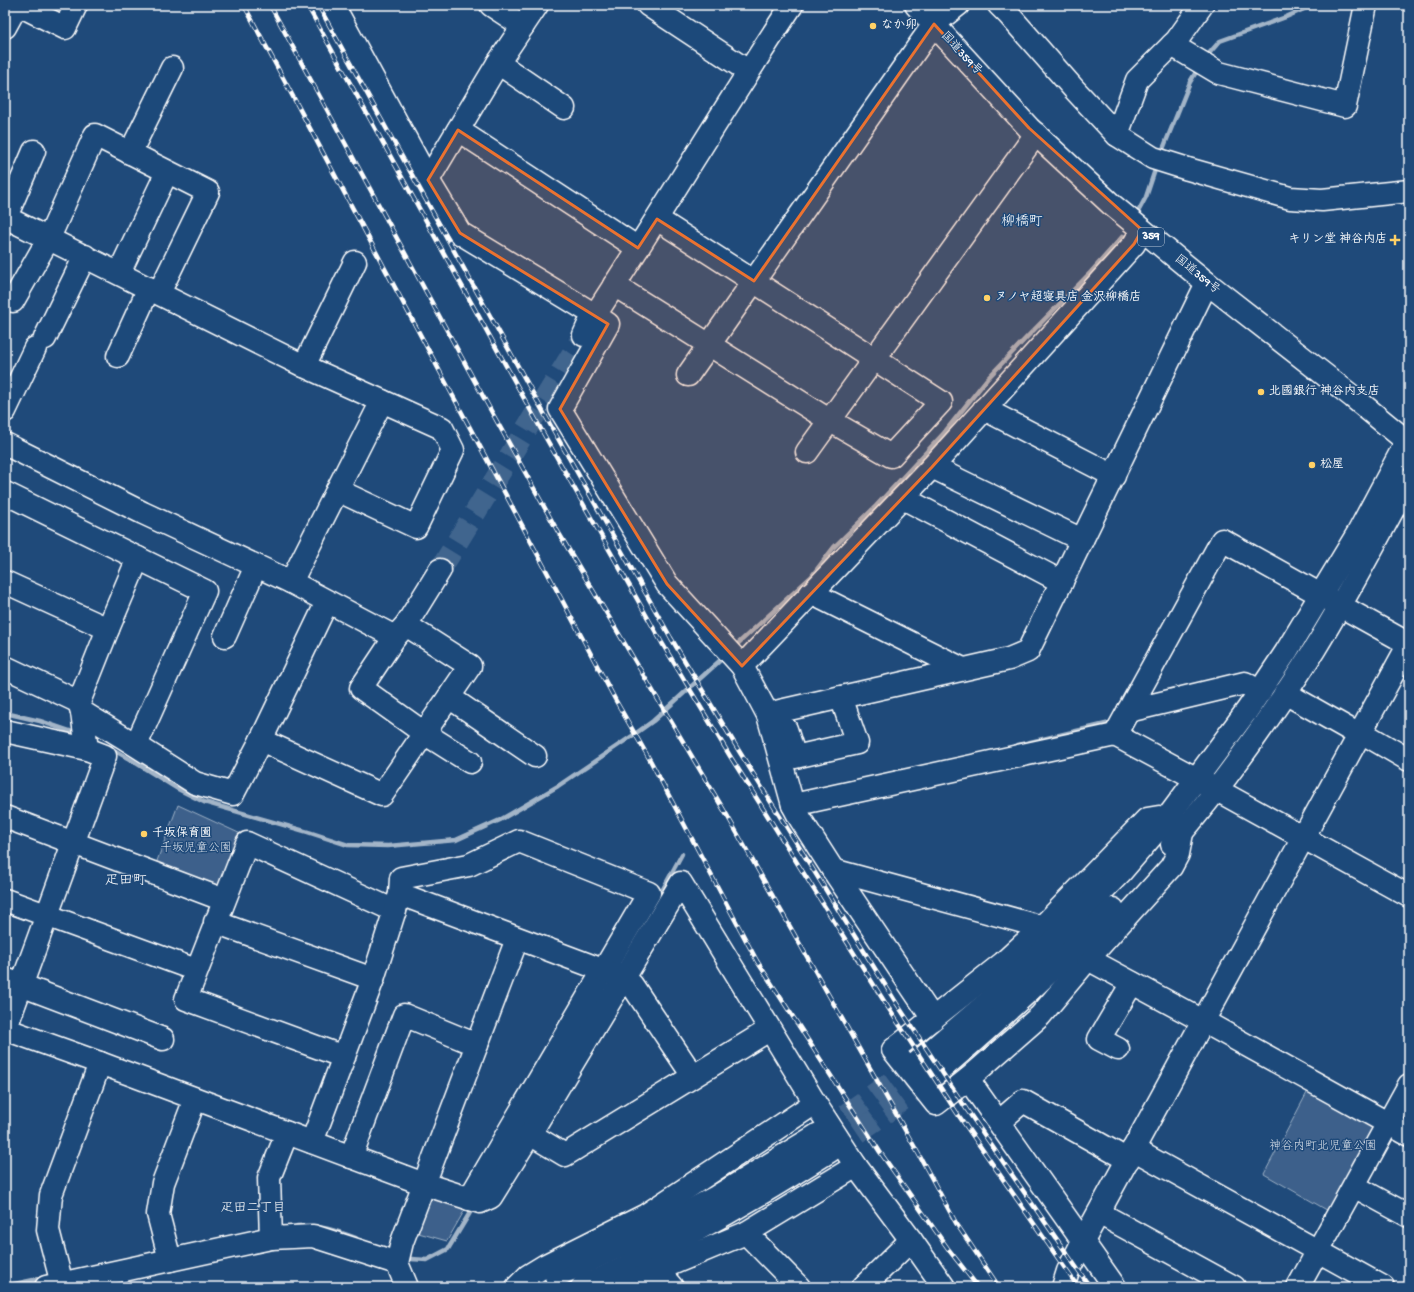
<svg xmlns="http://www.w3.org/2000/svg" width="1414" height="1292" font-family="'Gochi Hand','Klee One',sans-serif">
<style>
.green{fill:#3c618b;stroke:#9eb0c5}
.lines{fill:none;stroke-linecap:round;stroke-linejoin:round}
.stream{stroke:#a3b5c8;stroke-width:4.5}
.minor-tunnel{stroke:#41658e;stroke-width:22;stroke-dasharray:22 11;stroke-linecap:butt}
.minor-casing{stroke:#fff;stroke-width:25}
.highway-casing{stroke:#fff;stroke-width:25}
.minor{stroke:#1f4a7a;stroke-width:22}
.highway{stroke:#1f4a7a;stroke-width:22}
.rail-casing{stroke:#fff;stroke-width:4.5}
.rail{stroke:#1f4a7a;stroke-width:3;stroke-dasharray:9;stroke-linecap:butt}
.marked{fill:#eb7230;fill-opacity:0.2;stroke:#eb7230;stroke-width:3;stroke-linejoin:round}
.poi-dot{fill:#ffd166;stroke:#1f4a7a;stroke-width:1.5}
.labels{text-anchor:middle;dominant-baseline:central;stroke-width:3;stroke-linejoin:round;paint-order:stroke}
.shield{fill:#1f4a7a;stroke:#bcc9d7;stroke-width:1}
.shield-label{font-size:11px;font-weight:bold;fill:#fff}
.poi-label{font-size:12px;font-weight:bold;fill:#fff;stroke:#1f4a7a;text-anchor:start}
.street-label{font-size:12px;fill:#fff;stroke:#1f4a7a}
.park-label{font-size:12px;fill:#d8dfe8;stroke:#1f4a7a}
.neighbourhood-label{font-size:13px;fill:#fff;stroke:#1f4a7a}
.quarter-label{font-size:14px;fill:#fff;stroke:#1f4a7a}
</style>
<rect width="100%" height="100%" fill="#1f4a7a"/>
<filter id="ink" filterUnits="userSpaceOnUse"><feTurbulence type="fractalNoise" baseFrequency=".025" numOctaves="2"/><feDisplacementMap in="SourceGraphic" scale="8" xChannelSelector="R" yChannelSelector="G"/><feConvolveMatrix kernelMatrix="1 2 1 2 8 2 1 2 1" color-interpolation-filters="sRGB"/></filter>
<g filter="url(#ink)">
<g class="green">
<path d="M178 805 243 835 224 889 154 869Z"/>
<path d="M1309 1089 1377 1129 1332 1213 1264 1174Z"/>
<path d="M438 1193 467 1206 447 1241 415 1232 429 1198Z"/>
</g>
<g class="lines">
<g class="stream">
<path d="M1205 58 1220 41 1286 17 1313 5"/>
<path d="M1161 154 1190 82 1199 67"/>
<path d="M1139 210 1146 197 1157 164"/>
<path d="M733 648 811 577 834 547 876 506 944 433 987 379 1028 336 1091 272 1123 236"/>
<path d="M5 713 40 721 78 734"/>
<path d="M1018 745 1114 722"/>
<path d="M110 748 133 761 178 789 204 802 308 832 348 845 388 846 456 840 500 820 524 806 558 786 632 736 653 721 725 656"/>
<path d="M657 900 682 854"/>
<path d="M297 1226C318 1224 337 1231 356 1238"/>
<path d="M411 1259 427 1260 448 1249 474 1206"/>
<path d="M5 1286 43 1278"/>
</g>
<g class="minor-tunnel">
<path d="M440 570 584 335"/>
<path d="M819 1134 912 1067"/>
<path d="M830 1151 874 1121 926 1082"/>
</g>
<defs>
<g id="minor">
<path d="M19 5 65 28 76 5"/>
<path d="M333 5 428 180 460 233 595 315C662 213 724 107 792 5"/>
<path d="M491 5 523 26"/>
<path d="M648 5 748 71"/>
<path d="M999 5 1009 15 1074 89 1117 135 1153 158 1188 169 1290 198 1322 200 1409 191"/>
<path d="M5 27 17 5"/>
<path d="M1172 45 1219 73 1345 106 1366 5"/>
<path d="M498 63 564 108"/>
<path d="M458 130 638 248"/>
<path d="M1117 135 1137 80 1177 40 1202 5"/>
<path d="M130 153 172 68"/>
<path d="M428 180 498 63 537 5"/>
<path d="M5 217 304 366 382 401 291 582"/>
<path d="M6 217 34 151"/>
<path d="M119 273 167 172"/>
<path d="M614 285 829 420 891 456 941 402 657 219"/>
<path d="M13 301 49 238 95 135 208 192 159 293"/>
<path d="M584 335 588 326 595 315 608 324 560 409 667 584 742 666"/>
<path d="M45 338 85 256"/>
<path d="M118 356 149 288"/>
<path d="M304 366 355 262"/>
<path d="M688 375 934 24 958 5"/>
<path d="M984 409 1114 476"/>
<path d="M5 411 35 348"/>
<path d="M5 444 143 513 291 582 395 637 406 625 470 666 382 795 261 740"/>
<path d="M807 452 1036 134"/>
<path d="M932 467 1082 540"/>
<path d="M337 490 416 527 453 450 442 428 382 401"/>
<path d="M5 493 205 591 136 745"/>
<path d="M903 498 1062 582"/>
<path d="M5 582 108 629"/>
<path d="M811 593 963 669"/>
<path d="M406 625 440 570"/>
<path d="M225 636 256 566"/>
<path d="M395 637 361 688 424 733 470 762"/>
<path d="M1409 644 1222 540 1115 735 1197 779 1409 896"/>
<path d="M5 667 79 702"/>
<path d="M1285 693 1354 732H1361L1409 760"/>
<path d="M449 697 535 756"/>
<path d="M1128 711 1245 683 1260 692"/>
<path d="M82 712 126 739 195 783 233 794 261 740 327 602"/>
<path d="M768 715 780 711 1009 659 1028 651 1207 283"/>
<path d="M786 729 795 757 857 743 841 697"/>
<path d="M5 731 87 749"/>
<path d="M793 805 1115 735"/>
<path d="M5 817 224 900"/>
<path d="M1159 817 1147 819 1042 927 1003 963 893 1050 936 1104 968 1079 1040 1016 1088 959 1171 867 1178 854 1182 833"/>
<path d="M1172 844C1225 783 1271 717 1314 650 1348 595 1378 537 1409 480"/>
<path d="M833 870 933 1019"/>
<path d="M400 894 401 878 469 865 519 841 649 893 469 1199"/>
<path d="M5 900 196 970"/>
<path d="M215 922 373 979"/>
<path d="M1042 927 833 870 801 820 793 805 768 715 742 666 932 467 1134 244 1142 230"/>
<path d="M1088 959 1203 1021 1409 1135"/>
<path d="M5 979 163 1039"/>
<path d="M5 1029 100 1063 424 1184 480 1202 491 1197 530 1134 681 883 815 1103 856 1166 911 1240 944 1287"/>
<path d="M5 1030 105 756 87 749 82 712 79 702 108 629 138 558"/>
<path d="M1118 1049 1099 1039 1132 983"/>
<path d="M344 1057 186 999 247 843 395 911"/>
<path d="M912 1067 988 1002 1053 941 1120 873 1168 817 1248 709 1286 652 1358 533 1409 437"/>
<path d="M968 1079 1115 1287"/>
<path d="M926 1082C991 1027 1054 970 1113 909"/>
<path d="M999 1122 1023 1101 1128 1160"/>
<path d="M530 1134 565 1155 769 1030"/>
<path d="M312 1142 373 979 400 894 624 978 632 985 693 1076"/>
<path d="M1133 1149 1383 1287"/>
<path d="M351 1157 404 1015 477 1045"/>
<path d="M1354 1186 1409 1216"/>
<path d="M1099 1213 1234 1287"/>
<path d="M746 1233 799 1287"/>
<path d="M271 1238 269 1178 287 1133"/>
<path d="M170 1260 158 1214 163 1183 195 1099"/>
<path d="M657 1270 672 1287"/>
<path d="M556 1276 650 1232 716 1197 819 1134"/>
<path d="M62 1284 48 1230 51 1195 100 1063"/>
<path d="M46 1287 271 1238 313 1236 397 1263"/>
<path d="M407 1287 397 1263 402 1242 517 939"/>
<path d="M517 1287 528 1276 546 1265 646 1215 815 1103"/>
<path d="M582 1287C668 1249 750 1202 830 1151"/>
<path d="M622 1287 657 1270 746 1233 856 1166"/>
<path d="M863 1287 911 1240"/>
<path d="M1063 1287 1068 1271 1082 1243 1409 644"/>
<path d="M1298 1287 1409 1085"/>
</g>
<path id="highway" d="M916 5 1029 128 1112 205 1207 283 1353 397 1409 443"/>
</defs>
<use href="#minor" class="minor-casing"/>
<use href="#highway" class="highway-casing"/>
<use href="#minor" class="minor"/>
<use href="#highway" class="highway"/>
<defs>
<g id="rail">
<path d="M244 5 616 701 650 760 757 961 880 1152 949 1250 978 1287"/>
<path d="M270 5 474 380 557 530 728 817 918 1153 956 1223 999 1287"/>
<path d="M307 5 547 440 662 643 730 756 889 1009 959 1116 1078 1287"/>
<path d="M318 5 556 435 671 638 739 751 897 1004 967 1110 1090 1287"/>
</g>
</defs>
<use href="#rail" class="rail-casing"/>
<use href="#rail" class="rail"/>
</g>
</g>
<path class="marked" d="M934 24 1029 128 1142 230 1134 244 932 467 742 666 667 584 560 409 608 324 460 233 428 180 458 130 638 248 657 219 754 281Z"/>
<g class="poi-dot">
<circle cx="873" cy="26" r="4"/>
<path d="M1393 234h4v4h4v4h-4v4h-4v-4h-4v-4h4z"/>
<circle cx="987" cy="298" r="4"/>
<circle cx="1261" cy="392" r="4"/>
<circle cx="1312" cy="465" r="4"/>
<circle cx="144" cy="834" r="4"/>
</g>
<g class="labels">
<rect class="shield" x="1138" y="228" width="26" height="18" rx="3"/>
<g class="shield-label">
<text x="1151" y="237">359</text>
</g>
<g class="poi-label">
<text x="881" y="26">なか卯</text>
<text x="1387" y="240" text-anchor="end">キリン堂 神谷内店</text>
<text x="995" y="298">ヌノヤ超寝具店 金沢柳橋店</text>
<text x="1269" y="392">北國銀行 神谷内支店</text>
<text x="1320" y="465">松屋</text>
<text x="152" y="834">千坂保育園</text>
</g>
<g class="street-label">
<text transform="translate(961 54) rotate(47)">国道359号</text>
<text transform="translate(1197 275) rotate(39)">国道359号</text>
</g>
<g class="park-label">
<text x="196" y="849">千坂児童公園</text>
<text x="1323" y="1147">神谷内町北児童公園</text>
</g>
<g class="neighbourhood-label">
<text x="253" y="1208">疋田二丁目</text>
</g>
<g class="quarter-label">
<text x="1022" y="222">柳橋町</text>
<text x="126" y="881">疋田町</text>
</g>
</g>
<rect width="1414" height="1292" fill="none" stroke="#1f4a7a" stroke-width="20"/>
<rect x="10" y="10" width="1394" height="1272" fill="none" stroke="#fff" stroke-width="1.5" filter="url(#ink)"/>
</svg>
